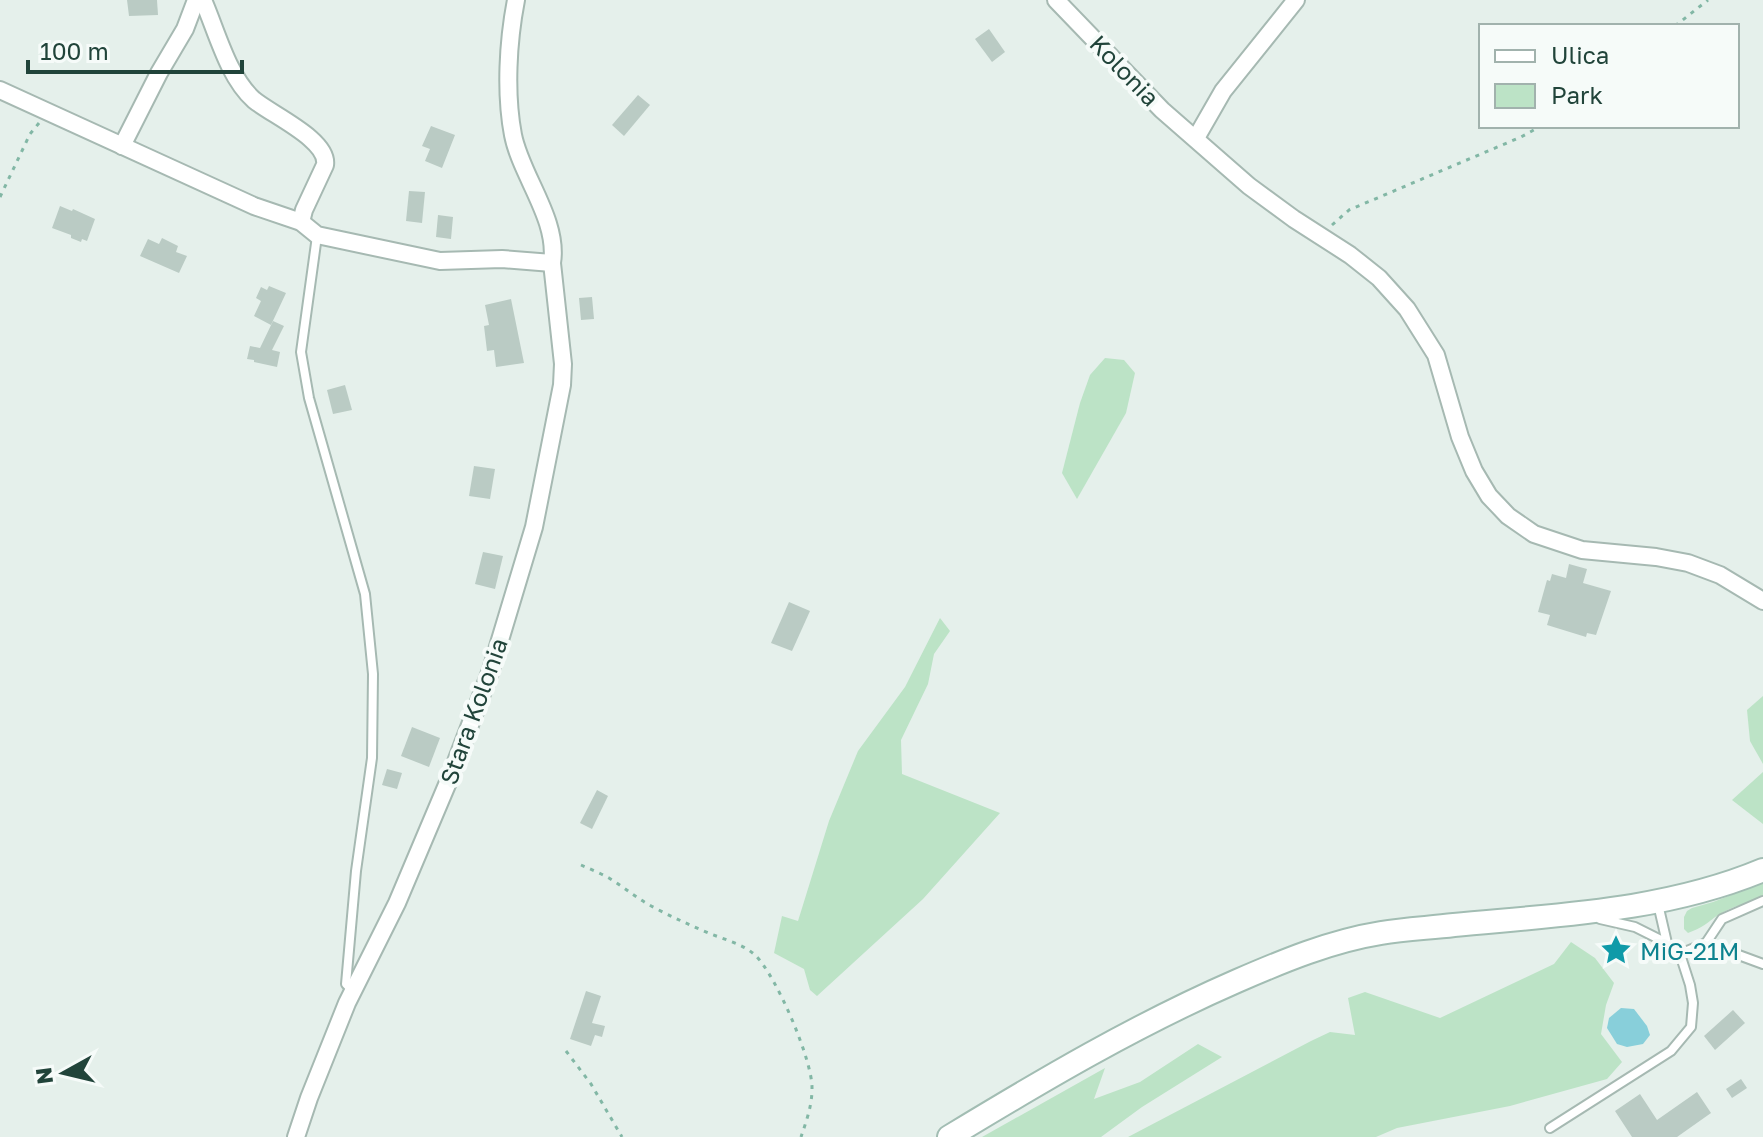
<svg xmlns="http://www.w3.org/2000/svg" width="1763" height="1137" font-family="'Golos Text',sans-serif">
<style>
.green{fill:#bce3c6}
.water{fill:#88cfda}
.building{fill:#bacbc4}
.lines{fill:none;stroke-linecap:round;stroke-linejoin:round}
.service-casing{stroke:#a6b9b2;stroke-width:12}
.minor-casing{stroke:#a6b9b2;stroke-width:20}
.secondary-casing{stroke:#a2bdb3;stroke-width:26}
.path{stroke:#82b7a5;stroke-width:3;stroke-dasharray:4 6;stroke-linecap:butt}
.service{stroke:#fff;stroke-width:8}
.minor{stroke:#fff;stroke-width:16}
.secondary{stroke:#fff;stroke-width:22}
.labels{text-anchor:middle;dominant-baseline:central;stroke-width:8;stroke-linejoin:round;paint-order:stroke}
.street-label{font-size:24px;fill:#21443a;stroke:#f6fbf9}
.culture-label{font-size:24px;fill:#0d838f;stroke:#f6fbf9;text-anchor:start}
</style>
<rect width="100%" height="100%" fill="#e5f0eb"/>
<g class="green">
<path d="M1105 358 1124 360 1135 373 1126 413 1077 499 1062 473 1080 403 1090 375Z"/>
<path d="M940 618 950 631 934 654 928 684 901 740 902 774 1000 813 923 899 817 996 810 990 804 969 774 953 782 916 798 921 829 821 858 751 905 687Z"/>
<path d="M1763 696V764L1750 741 1747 710Z"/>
<path d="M1763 772V824L1732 800Z"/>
<path d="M1763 883V897C1749 902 1731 907 1718 915 1707 923 1702 928 1688 933L1684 929V917L1687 911 1692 908 1713 902Z"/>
<path d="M1571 942 1595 958 1614 983 1606 1005 1601 1034 1622 1062 1607 1079 1510 1106 1397 1128 1376 1137H1128L1311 1041 1330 1032 1355 1035 1348 998 1365 992 1440 1018 1554 964Z"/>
<path d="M1198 1044 1222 1057 1142 1107 1101 1137H982L1105 1068 1094 1099 1140 1082Z"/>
</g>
<path class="water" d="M1621 1008 1634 1009 1647 1026 1650 1035 1643 1044 1627 1047 1617 1044 1607 1028 1609 1018Z"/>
<g class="building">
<path d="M127 0H157L158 15 129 16Z"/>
<path d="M989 29 1005 52 992 62 975 39Z"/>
<path d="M638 95 650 105 624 136 612 125Z"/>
<path d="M431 126 455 135 442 168 425 161 430 149 422 146Z"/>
<path d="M409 191 425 192 422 223 406 221Z"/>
<path d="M60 206 72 211 73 209 95 219 87 241 82 239 81 242 71 238V235L52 228Z"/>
<path d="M438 215 453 217 451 239 436 237Z"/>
<path d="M162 238 178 246 176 252 187 256 179 273 140 256 148 239 159 244Z"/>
<path d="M269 286 286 293 271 325 254 316 261 301 256 298 261 287 267 290Z"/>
<path d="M592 297 594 319 581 320 579 298Z"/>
<path d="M511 299 524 363 496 367 494 350 487 351 484 326 489 325 485 305Z"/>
<path d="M273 321 284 326 272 350 280 352 277 367 254 362V360L247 359 250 346 260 348Z"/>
<path d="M345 385 352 410 333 414 327 390Z"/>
<path d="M474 466 495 469 490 499 469 496Z"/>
<path d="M483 552 503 556 495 589 475 584Z"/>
<path d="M1569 564 1587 569 1583 583 1611 591 1596 635 1587 633 1586 637 1547 625 1550 615 1538 612 1547 580 1550 581 1552 574 1566 578Z"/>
<path d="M789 602 810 611 792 651 771 643Z"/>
<path d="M412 727 440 738 429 767 401 756Z"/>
<path d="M387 769 402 773 397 789 382 785Z"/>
<path d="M597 790 608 796 592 829 580 823Z"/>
<path d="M586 991 601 996 592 1023 605 1026 602 1037 595 1035 591 1046 570 1039Z"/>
<path d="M1733 1010 1745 1023 1715 1050 1704 1036Z"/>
<path d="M1741 1079 1747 1088 1732 1098 1726 1089Z"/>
<path d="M1697 1092 1711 1113 1677 1137H1632L1615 1111 1640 1094 1657 1120Z"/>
</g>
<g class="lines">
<defs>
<g id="service">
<path d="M317 236 301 352 309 398 365 594 373 674 372 758 356 871 346 984 353 991"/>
<path d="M1658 904 1667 943 1680 954 1706 943 1722 919 1763 901"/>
<path d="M1600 919 1635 927 1667 943"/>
<path d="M1706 943 1763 964"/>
<path d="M1550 1128 1671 1051 1691 1027 1693 1003 1690 985 1680 954"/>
</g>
<g id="minor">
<path d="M203 0C217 32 228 77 254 100 272 115 329 140 325 165L304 210 301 222"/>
<path d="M1056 0 1162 110 1249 186 1294 219 1350 255 1379 278 1407 309 1436 355 1460 437 1474 471 1489 496 1508 516 1534 534 1582 550 1656 557 1688 563 1720 575 1763 601"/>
<path d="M0 90 254 206 301 222 317 235 440 261 502 259 552 263"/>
<path d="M1196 138 1223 91 1296 0"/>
<path d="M122 146 159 73 185 29 196 0"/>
<path d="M296 1137 309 1098 347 1003 397 903 449 780 491 670 534 527 562 385 563 364 552 263C559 220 521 176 513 135 505 93 508 41 516 0"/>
</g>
<path id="secondary" d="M949 1137C1043 1080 1136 1025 1237 981 1283 961 1331 941 1381 933 1405 929 1429 928 1454 925 1558 915 1665 911 1763 870"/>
</defs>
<use href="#service" class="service-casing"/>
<use href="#minor" class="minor-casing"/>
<use href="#secondary" class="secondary-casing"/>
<g class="path">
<path d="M1675 26 1708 0"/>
<path d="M0 197 30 134 39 123"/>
<path d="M1332 225 1349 210 1521 137 1541 126"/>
<path d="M581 865C590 869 600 873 609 878 625 888 639 900 655 908 674 918 692 926 711 934 726 940 743 944 755 955 776 975 813 1061 812 1089 812 1106 806 1122 801 1137"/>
<path d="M566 1051 591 1084 622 1137"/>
</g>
<use href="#service" class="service"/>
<use href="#minor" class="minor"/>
<use href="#secondary" class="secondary"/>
</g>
<defs>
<symbol id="sight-bare" viewBox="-9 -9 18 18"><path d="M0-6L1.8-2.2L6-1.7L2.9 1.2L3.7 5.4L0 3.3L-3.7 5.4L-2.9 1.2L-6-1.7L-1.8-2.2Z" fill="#0f9aa8" stroke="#f6fbf9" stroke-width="2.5" paint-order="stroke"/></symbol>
</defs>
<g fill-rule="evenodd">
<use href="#sight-bare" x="1594" y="928" width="44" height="44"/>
</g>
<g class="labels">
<g class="street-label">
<text transform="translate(1125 70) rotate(46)">Kolonia</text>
<text transform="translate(473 711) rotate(-70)">Stara Kolonia</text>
</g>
<g class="culture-label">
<text x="1640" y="950">MiG-21M</text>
</g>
</g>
<rect x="1479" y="24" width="260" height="104" fill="#f6fbf9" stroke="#a1b2ad" stroke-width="2"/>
<rect x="1495" y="50" width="40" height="12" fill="#ffffff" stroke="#a1b2ad" stroke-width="2"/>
<text x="1551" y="64" font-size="24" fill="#21443a">Ulica</text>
<rect x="1495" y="84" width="40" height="24" fill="#bce3c6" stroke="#a1b2ad" stroke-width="2"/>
<text x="1551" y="104" font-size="24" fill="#21443a">Park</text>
<g transform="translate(64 1073) rotate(262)" stroke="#f6fbf9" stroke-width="6" paint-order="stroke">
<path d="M0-6L14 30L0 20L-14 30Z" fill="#21443a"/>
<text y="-12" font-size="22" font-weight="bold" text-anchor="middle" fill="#21443a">N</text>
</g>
<path d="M28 60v12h214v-12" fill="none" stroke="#21443a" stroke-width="4"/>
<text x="40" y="60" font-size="24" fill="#21443a" stroke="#f6fbf9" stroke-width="6" paint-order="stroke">100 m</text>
</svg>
